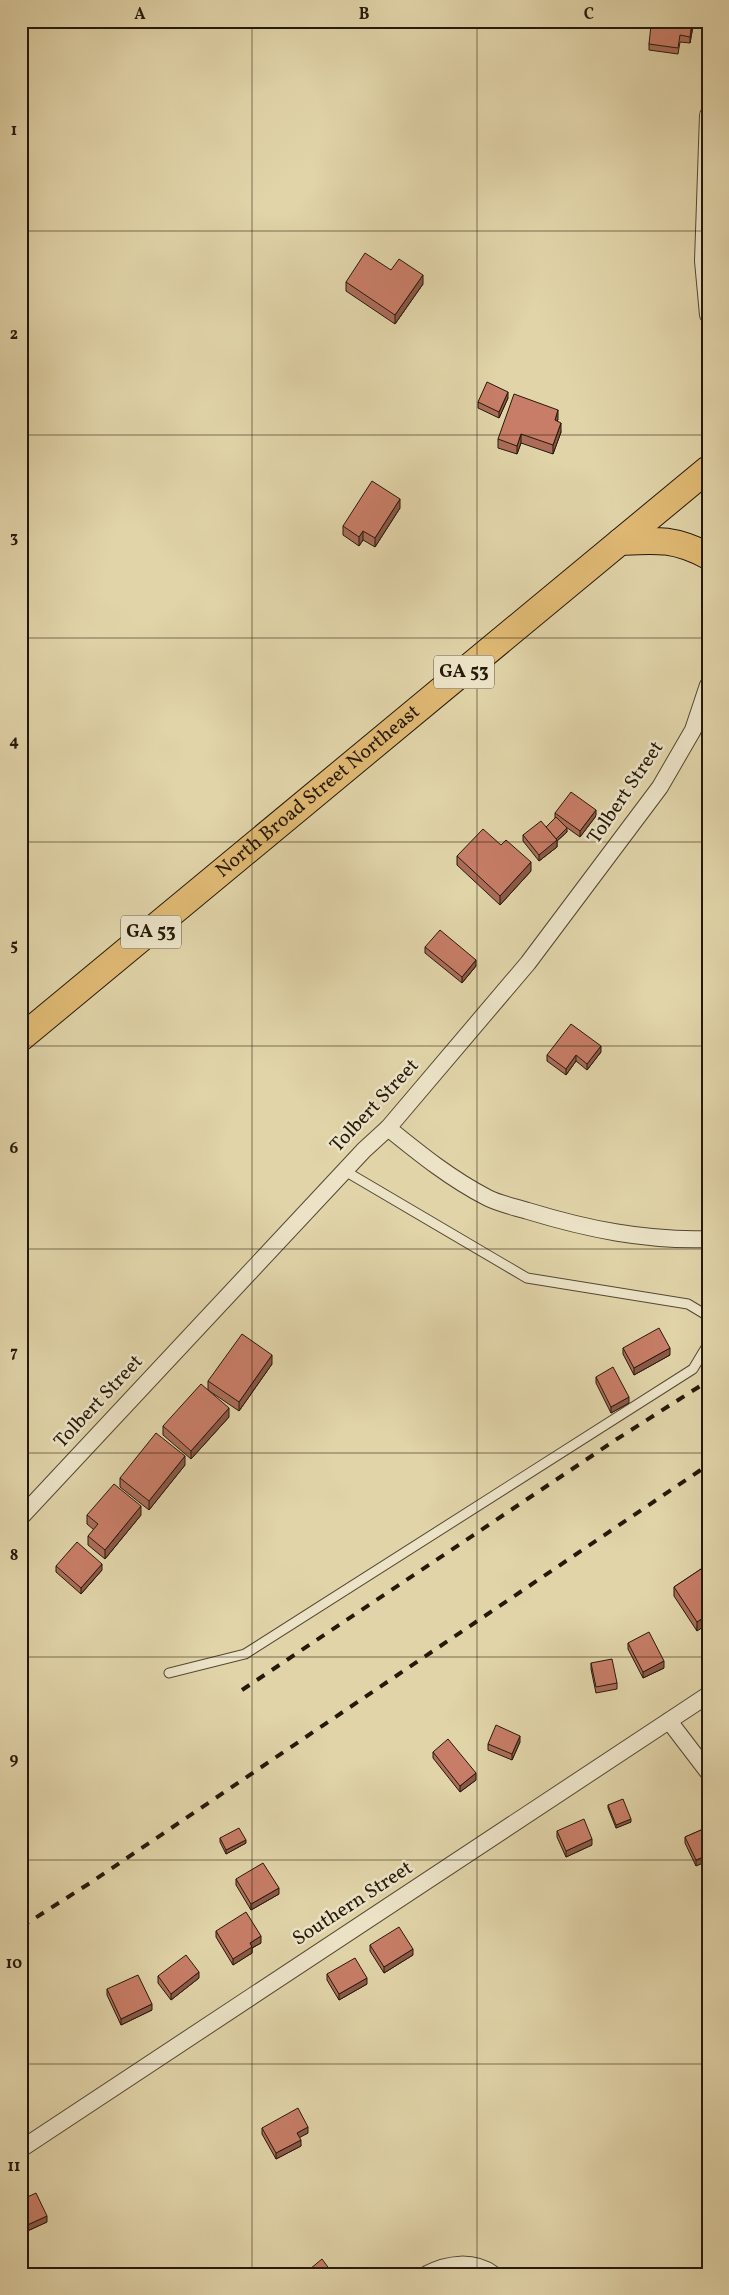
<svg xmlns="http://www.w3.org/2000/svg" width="729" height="2295" font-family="Vollkorn,serif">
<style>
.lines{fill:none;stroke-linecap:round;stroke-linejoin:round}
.lane-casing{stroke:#544831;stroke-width:11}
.street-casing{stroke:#544831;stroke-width:18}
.primary-casing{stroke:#251909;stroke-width:28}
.lane{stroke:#ece3c7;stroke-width:9}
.street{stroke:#ece3c7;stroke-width:16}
.primary{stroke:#e0ba74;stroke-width:26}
.rail{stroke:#251909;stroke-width:4;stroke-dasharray:9 9;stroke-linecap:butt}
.wall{fill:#ab6c59;stroke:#251909}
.shaded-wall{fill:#8b5848;stroke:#251909}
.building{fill:#c77d67;stroke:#251909}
.grid{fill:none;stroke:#251909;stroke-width:1;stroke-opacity:0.55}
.labels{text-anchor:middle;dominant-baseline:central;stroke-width:5;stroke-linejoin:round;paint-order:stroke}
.shield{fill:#ece3c7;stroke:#615642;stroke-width:1}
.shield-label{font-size:19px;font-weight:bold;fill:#251909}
.street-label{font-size:20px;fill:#251909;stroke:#ece3c7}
.neatline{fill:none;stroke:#251909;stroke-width:2}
.grid-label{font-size:16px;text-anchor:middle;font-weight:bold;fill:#251909}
</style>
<rect width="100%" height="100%" fill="#e1d4a9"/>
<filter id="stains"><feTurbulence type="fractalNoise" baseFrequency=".004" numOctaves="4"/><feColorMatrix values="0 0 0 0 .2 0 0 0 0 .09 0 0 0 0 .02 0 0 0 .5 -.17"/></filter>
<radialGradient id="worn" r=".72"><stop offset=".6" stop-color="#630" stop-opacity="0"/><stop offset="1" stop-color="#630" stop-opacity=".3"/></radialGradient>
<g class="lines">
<defs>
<g id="lane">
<path d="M345 1171 527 1278 688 1304 708 1316"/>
<path d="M169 1673 245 1654 693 1369 708 1344"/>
</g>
<g id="street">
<path d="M708 115 703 261 708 315"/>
<path d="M388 1128C420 1154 451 1179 488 1198 500 1204 515 1207 528 1211 587 1229 645 1241 708 1239"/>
<path d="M21 1517 364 1150 388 1128 528 963 660 787 693 730 708 685"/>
<path d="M669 1721 708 1772"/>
<path d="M21 2149 708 1695"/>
<path d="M427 2274C448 2263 473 2260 493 2274"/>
</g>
<g id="primary">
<path d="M620 542C656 540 674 538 708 556"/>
<path id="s1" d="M21 1038 708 469"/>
</g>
</defs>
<use href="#lane" class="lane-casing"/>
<use href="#street" class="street-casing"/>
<use href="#primary" class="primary-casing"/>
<use href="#lane" class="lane"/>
<use href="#street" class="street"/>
<use href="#primary" class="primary"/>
<g class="rail">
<path d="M242 1690 617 1439 708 1381"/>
<path d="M21 1927 90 1883 708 1465"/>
</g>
</g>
<g class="wall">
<path d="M658 26H693L690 43 680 42 678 54 649 50V44Z"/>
<path d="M391 270 423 284 395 324 346 291V282Z"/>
<path d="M508 398 499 418 478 408V402Z"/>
<path d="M558 419 557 422 561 432 553 454 521 443 517 454 498 448V439Z"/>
<path d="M400 508 375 547 363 540 359 546 343 535V526Z"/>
<path d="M555 813 596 816 580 837 566 827 567 832 557 841V847L539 861 523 841V835L546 827 555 818Z"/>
<path d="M457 856 531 871 500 905 457 865Z"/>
<path d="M425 947 476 966 462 983 425 953Z"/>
<path d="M601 1052 587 1070 576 1061 566 1075 547 1061V1055Z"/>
<path d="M623 1348 670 1355 634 1375 623 1354Z"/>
<path d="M272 1364 239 1411 208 1390V1381Z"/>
<path d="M596 1377 629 1403 611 1413 596 1383Z"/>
<path d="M229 1417 191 1459 163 1435V1426Z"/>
<path d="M185 1465 149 1510 120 1487V1478Z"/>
<path d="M87 1515H141L105 1559 88 1545V1536L94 1530 87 1524Z"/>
<path d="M56 1566 102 1570 81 1594 56 1572Z"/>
<path d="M701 1569 697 1631 674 1596V1587Z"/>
<path d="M628 1643 664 1668 643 1678 628 1649Z"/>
<path d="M591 1663 617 1683V1689L596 1693 591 1669Z"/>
<path d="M520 1742 512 1760 488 1750V1744Z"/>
<path d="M433 1752 476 1780 460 1792 433 1758Z"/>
<path d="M608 1805 631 1822 616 1828 608 1808Z"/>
<path d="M708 1827 696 1866 685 1843V1837Z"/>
<path d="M557 1831 592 1845 566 1857 557 1837Z"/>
<path d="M220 1838 246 1843 226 1854 220 1842Z"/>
<path d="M236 1879 279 1894 251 1910 236 1885Z"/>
<path d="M216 1931 261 1943 252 1948V1953L233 1965 216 1937Z"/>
<path d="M370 1945 413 1955 384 1973 370 1951Z"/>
<path d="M327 1974 367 1984 339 2000 327 1980Z"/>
<path d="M158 1976 199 1978 171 2000 158 1983Z"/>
<path d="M107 1989 152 2010 121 2025 107 1995Z"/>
<path d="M262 2128 308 2133 299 2137 301 2146 276 2159 262 2134Z"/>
<path d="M21 2200 47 2222 23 2233 21 2229Z"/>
</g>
<g class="shaded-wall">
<path d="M693 21V26L690 43V37Z"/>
<path d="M423 275V284L395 324V315Z"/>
<path d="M508 392V398L499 418V412Z"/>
<path d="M558 410V419L555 429V420Z"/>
<path d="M561 423V432L553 454V445Z"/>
<path d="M521 434V443L517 454V446Z"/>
<path d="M400 499V508L375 547V538Z"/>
<path d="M363 531V540L359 546V537Z"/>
<path d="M596 810V816L580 837V831Z"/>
<path d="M567 828V832L557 841V847L539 861V855Z"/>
<path d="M531 862V871L500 905V896Z"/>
<path d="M476 960V966L462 983V977Z"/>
<path d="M601 1046V1052L587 1070V1064Z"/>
<path d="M576 1055V1061L566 1075V1069Z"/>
<path d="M670 1348V1355L634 1375V1368Z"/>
<path d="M272 1355V1364L239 1411V1402Z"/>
<path d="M629 1397V1403L611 1413V1407Z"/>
<path d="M229 1408V1417L191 1459V1451Z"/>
<path d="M185 1456V1465L149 1510V1501Z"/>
<path d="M141 1506V1515L105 1559V1550Z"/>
<path d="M102 1564V1570L81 1594V1588Z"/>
<path d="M708 1615V1624L697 1631V1622Z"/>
<path d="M664 1661V1668L643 1678V1672Z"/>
<path d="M520 1736V1742L512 1760V1754Z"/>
<path d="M476 1773V1780L460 1792V1786Z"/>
<path d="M631 1819V1822L616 1828V1825Z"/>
<path d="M592 1839V1845L566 1857V1851Z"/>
<path d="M246 1840V1843L226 1854V1850Z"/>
<path d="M708 1855V1861L696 1866V1860Z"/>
<path d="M279 1888V1894L251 1910V1904Z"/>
<path d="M261 1936V1943L252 1948V1953L233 1965V1959L250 1943Z"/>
<path d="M413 1949V1955L384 1973V1967Z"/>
<path d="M199 1972V1978L171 2000V1994Z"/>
<path d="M367 1978V1984L339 2000V1994Z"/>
<path d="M152 2004V2010L121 2025V2019Z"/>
<path d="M308 2127V2133L297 2139V2133Z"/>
<path d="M301 2140V2146L276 2159V2153Z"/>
<path d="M47 2216V2222L23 2233V2227Z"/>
</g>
<g class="building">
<path d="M659 21H692L690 37 680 35 678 48 649 44 651 25 658 26Z"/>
<path d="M365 253 391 270 399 259 423 275 395 315 346 282Z"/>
<path d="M487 382 508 392 499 412 478 402Z"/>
<path d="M514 394 558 410 555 420 561 423 553 445 521 434 517 446 498 439Z"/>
<path d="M372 481 400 499 375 538 363 531 359 537 343 526Z"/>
<path d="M571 792 596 810 580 831 555 813Z"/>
<path d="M556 817 567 828 556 839 546 827Z"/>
<path d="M541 821 557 840 539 855 523 835Z"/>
<path d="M483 829 501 845 506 840 531 862 500 896 457 856Z"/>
<path d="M440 930 476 960 462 977 425 947Z"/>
<path d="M571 1024 601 1046 587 1064 576 1055 566 1069 547 1055Z"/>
<path d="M659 1328 670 1348 634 1368 623 1348Z"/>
<path d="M242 1334 272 1355 239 1402 208 1381Z"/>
<path d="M613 1367 629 1397 611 1407 596 1377Z"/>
<path d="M201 1384 229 1408 191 1451 163 1426Z"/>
<path d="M156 1433 185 1456 149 1501 120 1478Z"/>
<path d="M114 1484 141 1506 105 1550 88 1536 98 1524 87 1515Z"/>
<path d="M77 1542 102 1564 81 1588 56 1566Z"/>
<path d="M701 1569 708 1578V1615L697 1622 674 1587Z"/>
<path d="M649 1632 664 1661 643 1672 628 1643Z"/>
<path d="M612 1659 617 1683 596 1687 591 1663Z"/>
<path d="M496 1725 520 1736 512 1754 488 1744Z"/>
<path d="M448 1739 476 1773 460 1786 433 1752Z"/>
<path d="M623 1799 631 1819 616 1825 608 1805Z"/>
<path d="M584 1819 592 1839 566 1851 557 1831Z"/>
<path d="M708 1827V1855L696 1860 685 1837Z"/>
<path d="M239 1828 246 1840 226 1850 220 1838Z"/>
<path d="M263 1863 279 1888 251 1904 236 1879Z"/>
<path d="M246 1912 261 1936 250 1943 252 1947 233 1959 216 1931Z"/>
<path d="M399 1927 413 1949 384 1967 370 1945Z"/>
<path d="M186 1955 199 1972 171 1994 158 1976Z"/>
<path d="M355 1958 367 1978 339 1994 327 1974Z"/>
<path d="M138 1975 152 2004 121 2019 107 1989Z"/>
<path d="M298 2108 308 2127 297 2133 301 2140 276 2153 262 2128Z"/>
<path d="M36 2193 47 2216 23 2227 21 2223V2200Z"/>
<path d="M322 2259 333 2274H304Z"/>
</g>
<path class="grid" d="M252 21V2274M477 21V2274M21 231H708M21 435H708M21 638H708M21 842H708M21 1046H708M21 1249H708M21 1453H708M21 1657H708M21 1860H708M21 2064H708"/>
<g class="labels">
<g class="shield">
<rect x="434" y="655.5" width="60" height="33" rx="4"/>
<rect x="121" y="915.5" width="60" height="33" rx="4"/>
</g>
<g class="shield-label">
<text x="464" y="672">GA 53</text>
<text x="151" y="932">GA 53</text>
</g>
<g class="street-label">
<text stroke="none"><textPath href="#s1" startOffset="386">North Broad Street Northeast</textPath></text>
<text transform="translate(626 793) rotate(-56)">Tolbert Street</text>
<text transform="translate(375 1106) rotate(-47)">Tolbert Street</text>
<text transform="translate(99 1402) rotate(-47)">Tolbert Street</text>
<text transform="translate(353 1904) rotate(-33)">Southern Street</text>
</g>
</g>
<rect width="729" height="2295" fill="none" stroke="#e1d4a9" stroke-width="55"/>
<rect x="28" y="28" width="674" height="2240" class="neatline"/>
<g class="grid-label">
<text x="140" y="19">A</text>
<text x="364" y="19">B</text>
<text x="589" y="19">C</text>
<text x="14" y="135">1</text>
<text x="14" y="339">2</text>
<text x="14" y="542">3</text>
<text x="14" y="746">4</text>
<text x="14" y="950">5</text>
<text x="14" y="1153">6</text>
<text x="14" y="1357">7</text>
<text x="14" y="1560">8</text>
<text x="14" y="1764">9</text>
<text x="14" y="1968">10</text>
<text x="14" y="2171">11</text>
</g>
<rect width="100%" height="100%" filter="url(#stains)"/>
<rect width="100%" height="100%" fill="url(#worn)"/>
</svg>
